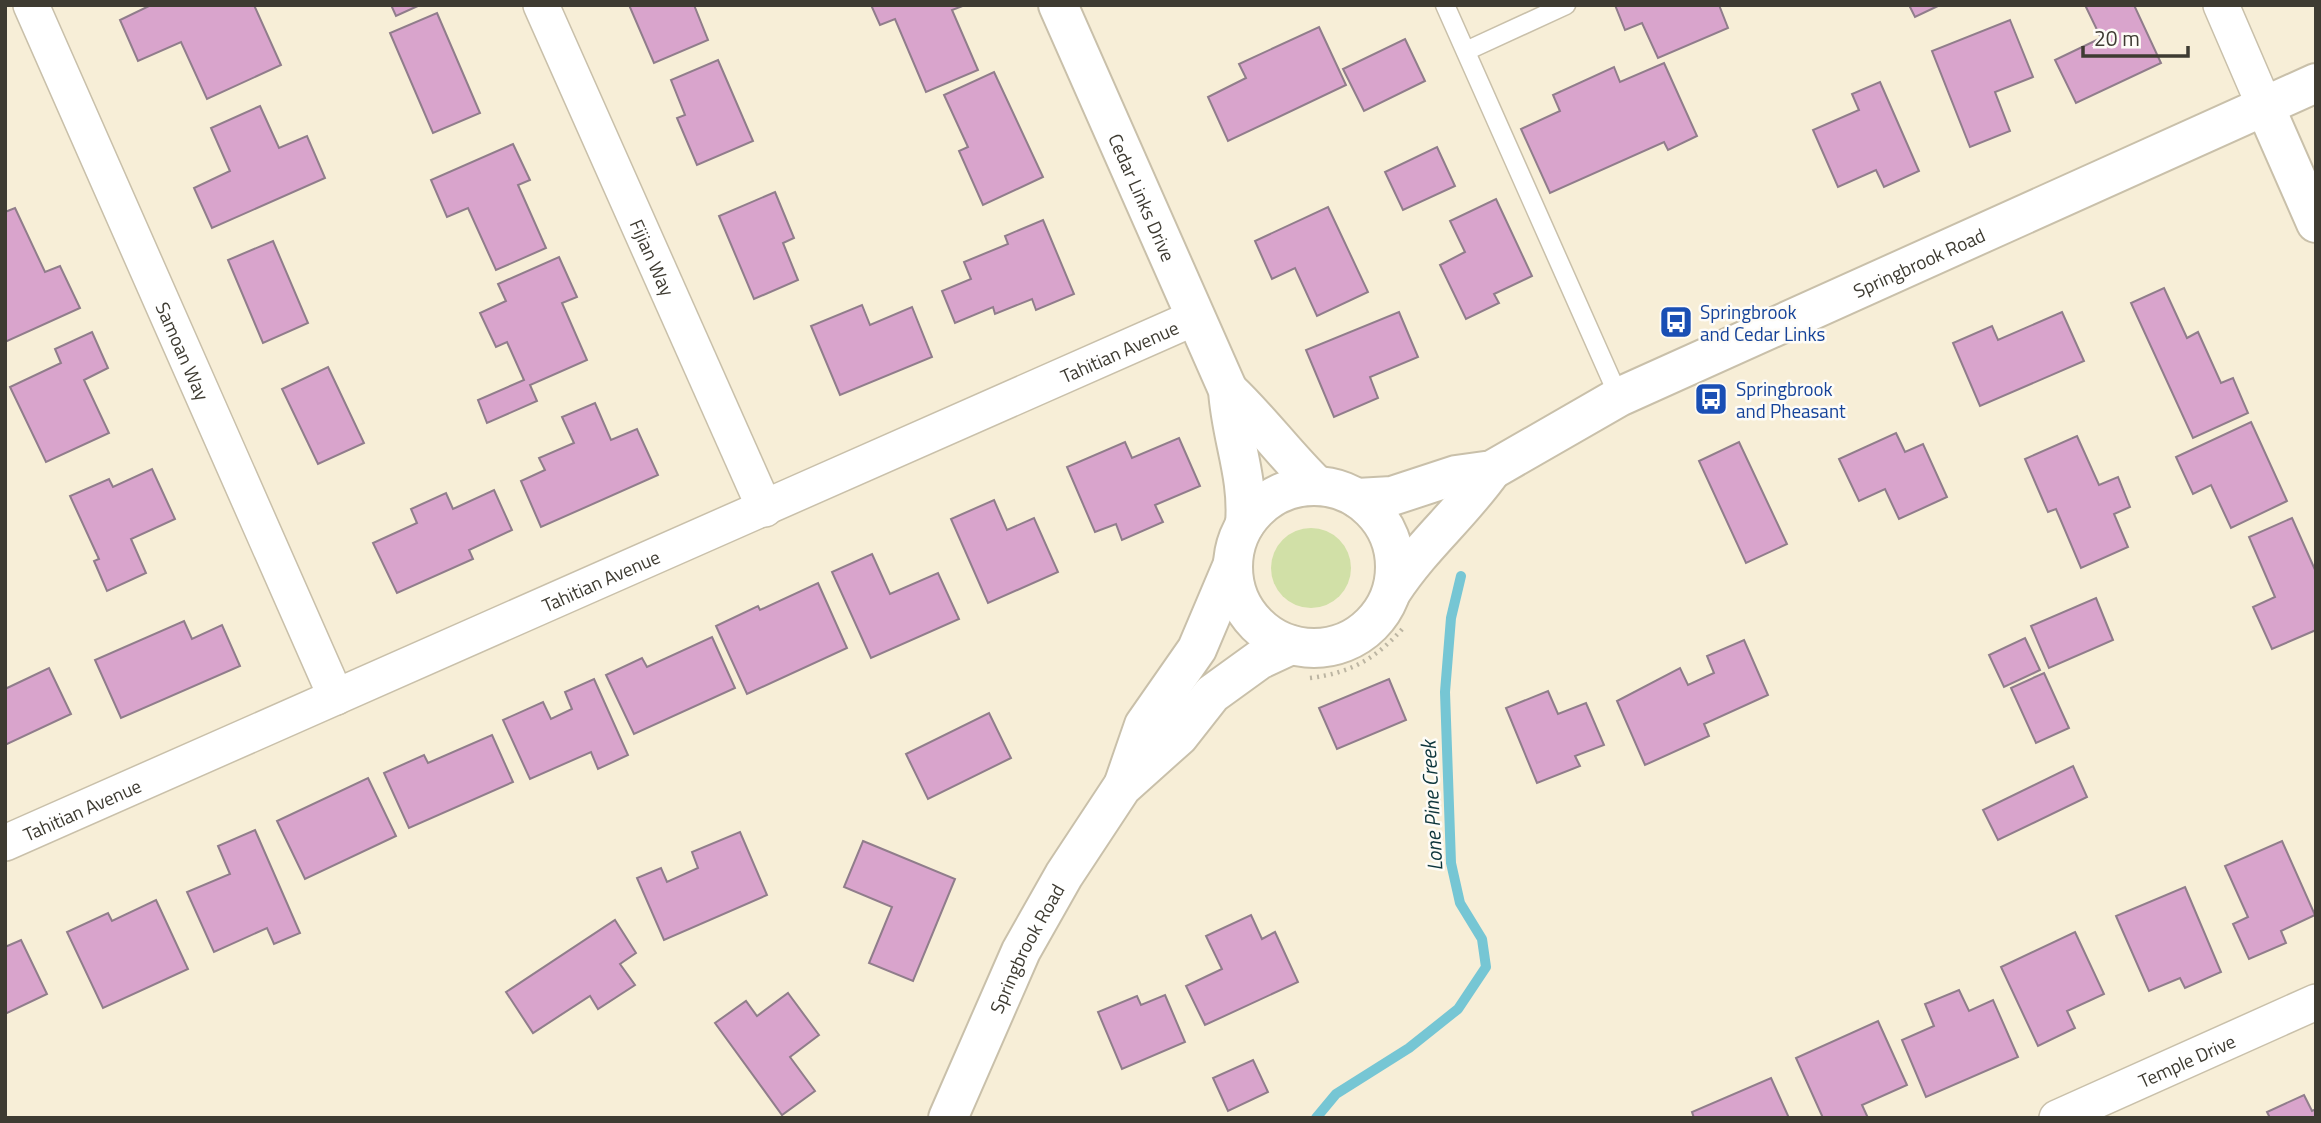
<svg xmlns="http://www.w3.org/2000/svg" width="2321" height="1123" font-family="'Titillium Web',sans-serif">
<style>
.green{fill:#d1e0a7}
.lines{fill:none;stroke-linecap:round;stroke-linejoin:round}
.stream{stroke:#76c6d4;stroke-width:10}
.building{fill:#d9a4cc;stroke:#907d8b;stroke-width:2}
.service-casing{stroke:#c9c0aa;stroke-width:21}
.minor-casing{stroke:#c9c0aa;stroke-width:38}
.tertiary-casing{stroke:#c9c0aa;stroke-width:42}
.path{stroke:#bcb5a2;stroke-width:4.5;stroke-dasharray:2 5;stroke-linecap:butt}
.service{stroke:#fff;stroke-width:18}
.minor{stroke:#fff;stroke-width:35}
.tertiary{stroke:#fff;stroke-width:38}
.labels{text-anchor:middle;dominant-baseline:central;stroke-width:5;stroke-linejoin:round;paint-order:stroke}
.street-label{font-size:19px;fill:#3e3b32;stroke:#fefcf7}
.transit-label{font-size:19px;fill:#164399;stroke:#fefcf7;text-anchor:start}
.water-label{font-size:21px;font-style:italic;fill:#0d353b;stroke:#fefcf7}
</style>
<rect width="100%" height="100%" fill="#f7eed7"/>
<circle class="green" cx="1311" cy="568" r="40"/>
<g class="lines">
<path class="stream" d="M1316 1118 1336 1094 1409 1048 1458 1009 1486 967 1482 939 1460 903 1451 863 1445 692 1451 618 1461 576"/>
</g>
<g class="building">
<path d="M151 5H254L281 65 207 99 181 42 138 61 120 20Z"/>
<path d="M391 5H420L396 16Z"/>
<path d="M629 5H694L708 40 654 63Z"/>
<path d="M871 5H965L952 10 978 70 926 92 895 19 880 25Z"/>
<path d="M1615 5H1719L1728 28 1658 58 1642 23 1625 30Z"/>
<path d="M1909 5H1940L1915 17Z"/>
<path d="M2085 5H2134L2161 63 2076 103 2055 60 2101 38Z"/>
<path d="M437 13 480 113 433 133 390 33Z"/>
<path d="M2010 20 2033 77 1995 92 2010 131 1970 147 1932 51Z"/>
<path d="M1319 27 1346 85 1228 141 1208 97 1246 78 1239 64Z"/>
<path d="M1405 39 1425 81 1364 111 1343 69Z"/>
<path d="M718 60 753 141 697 165 677 118 685 115 671 80Z"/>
<path d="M1664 63 1697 136 1668 150 1664 142 1550 193 1521 129 1560 111 1553 95 1614 67 1620 82Z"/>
<path d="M994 72 1043 177 983 205 959 151 968 147 944 95Z"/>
<path d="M1880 82 1919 171 1884 187 1876 170 1838 187 1813 130 1859 110 1852 94Z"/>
<path d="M260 106 279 148 307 136 325 178 212 228 194 188 230 171 211 128Z"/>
<path d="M513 144 530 180 518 185 546 248 496 270 468 208 447 217 431 180Z"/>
<path d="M1437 147 1455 186 1403 210 1385 172Z"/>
<path d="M775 192 794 238 783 243 798 280 754 299 719 216Z"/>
<path d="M1496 199 1532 276 1494 294 1499 303 1466 319 1440 265 1465 252 1450 221Z"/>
<path d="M1328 207 1368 292 1317 316 1295 268 1272 279 1255 241Z"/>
<path d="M15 208 45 272 60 266 80 308 5 342V212Z"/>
<path d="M1043 220 1074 294 1036 310 1032 299 995 314 993 307 955 323 942 291 971 279 964 262 1008 244 1005 236Z"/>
<path d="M273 241 308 323 263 343 228 260Z"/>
<path d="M559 257 577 297 562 303 587 360 530 385 537 401 487 423 478 400 524 380 507 342 496 347 480 313 506 301 498 284Z"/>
<path d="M2164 288 2187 338 2198 332 2221 383 2233 378 2248 413 2193 438 2131 303Z"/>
<path d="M862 305 870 325 912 307 932 357 840 395 811 326Z"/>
<path d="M1399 312 1418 357 1370 377 1378 398 1334 417 1306 350Z"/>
<path d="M2062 312 2084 361 1980 406 1953 343 1992 326 1998 340Z"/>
<path d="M92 332 108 368 84 380 109 433 46 462 10 387 61 363 55 349Z"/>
<path d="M328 367 364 443 318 464 282 389Z"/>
<path d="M595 403 611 440 637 429 658 475 541 527 521 481 545 470 539 458 574 443 562 417Z"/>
<path d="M2251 422 2287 501 2231 528 2211 485 2193 494 2176 457Z"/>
<path d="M1896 433 1905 452 1923 444 1947 497 1899 519 1885 489 1859 501 1839 459Z"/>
<path d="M2077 436 2099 485 2118 477 2130 507 2114 514 2128 547 2081 568 2056 509 2048 512 2025 459Z"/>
<path d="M1179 438 1200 486 1155 505 1163 522 1122 540 1116 524 1095 532 1067 467 1125 442 1132 458Z"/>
<path d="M1739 442 1787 544 1746 563 1699 461Z"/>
<path d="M152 469 175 519 131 539 146 573 107 591 94 561 99 559 70 496 109 479 113 487Z"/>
<path d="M494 490 512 530 469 550 473 559 397 593 373 543 417 523 411 509 446 493 453 509Z"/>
<path d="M994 500 1007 530 1034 518 1058 572 988 603 951 519Z"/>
<path d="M2292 518 2316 572V630L2272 649 2253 607 2275 597 2249 537Z"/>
<path d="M872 554 890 594 938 573 959 619 871 658 832 572Z"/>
<path d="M818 583 847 648 747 694 716 626 758 606 760 610Z"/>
<path d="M2096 598 2113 640 2049 668 2031 626Z"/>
<path d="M184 621 192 639 222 625 240 666 121 718 95 660Z"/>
<path d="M712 637 735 688 634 734 606 675 642 658 647 667Z"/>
<path d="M2025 638 2040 670 2004 687 1989 655Z"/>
<path d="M1744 640 1768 695 1704 724 1709 736 1645 765 1617 701 1680 668 1688 685 1714 673 1707 656Z"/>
<path d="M49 668 71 714 5 745V689Z"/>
<path d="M2044 673 2069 728 2036 743 2011 688Z"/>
<path d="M594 679 628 755 598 769 591 752 530 779 503 720 543 702 551 719 572 709 565 692Z"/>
<path d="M1389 679 1406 720 1337 749 1319 708Z"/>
<path d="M1548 691 1558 714 1586 703 1604 745 1575 756 1580 766 1537 783 1506 708Z"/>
<path d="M989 713 1011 758 928 799 906 754Z"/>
<path d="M492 735 513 782 409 828 384 773 424 755 428 763Z"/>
<path d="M2073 766 2087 797 1998 840 1983 810Z"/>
<path d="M368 778 396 836 305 879 277 821Z"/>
<path d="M255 830 300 933 274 944 267 928 214 952 187 892 230 874 218 846Z"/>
<path d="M740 832 767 895 664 940 637 878 661 868 667 882 698 868 692 852Z"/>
<path d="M863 841 955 879 913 981 869 963 892 907 844 887Z"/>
<path d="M2282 841 2315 915 2281 931 2286 943 2249 959 2233 924 2248 917 2225 866Z"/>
<path d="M2185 887 2221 972 2185 988 2180 978 2149 991 2116 916Z"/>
<path d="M156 900 188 969 103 1008 67 932 108 913 112 921Z"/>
<path d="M1251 915 1262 939 1275 932 1298 982 1205 1025 1186 986 1222 969 1206 936Z"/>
<path d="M615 920 636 953 620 964 635 985 598 1009 590 996 533 1033 506 992Z"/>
<path d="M2075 932 2104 994 2067 1011 2075 1028 2038 1046 2001 967Z"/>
<path d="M21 940 47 994 5 1014V947Z"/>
<path d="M1959 990 1969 1011 1993 1000 2018 1057 1926 1097 1902 1040 1934 1026 1925 1004Z"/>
<path d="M788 993 819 1035 790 1057 815 1091 782 1115 715 1023 746 1001 757 1016Z"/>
<path d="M1165 995 1185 1042 1122 1069 1098 1012 1137 996 1141 1005Z"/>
<path d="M1878 1021 1907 1085 1862 1105 1868 1118H1823L1796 1058Z"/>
<path d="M1253 1060 1268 1092 1228 1111 1213 1078Z"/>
<path d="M1771 1078 1789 1118H1694L1692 1112Z"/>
<path d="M2304 1095 2312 1111 2316 1109V1118H2270L2267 1112Z"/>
</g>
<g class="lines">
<defs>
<g id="service">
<path d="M1445 5 1619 397"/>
<path d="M1466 51 1566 5"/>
</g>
<g id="minor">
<path id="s1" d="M31 5 336 697"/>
<path id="s2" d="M541 5 765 509"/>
<path d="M2221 5 2265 107"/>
<path id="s3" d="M5 843 1196 317"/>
<path id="s4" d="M2057 1118 2316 1002"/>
</g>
<g id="tertiary">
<path id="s5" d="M1058 5 1228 390C1231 438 1249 475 1245 524"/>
<path d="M2265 107 2316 223"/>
<path d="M1228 390C1260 420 1285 455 1317 486"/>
<circle cx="1314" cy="567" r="81"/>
<path id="s6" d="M1357 498 1392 496 1456 475 1492 470 1619 397 2316 83"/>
<path d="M1392 591C1423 544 1460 515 1492 470"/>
<path d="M1124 783 1144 725 1197 649 1233 564"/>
<path id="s7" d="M948 1118 1021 951 1064 875 1122 787 1179 736 1212 694 1259 660 1291 645"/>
</g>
</defs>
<use href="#service" class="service-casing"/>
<use href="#minor" class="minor-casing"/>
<use href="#tertiary" class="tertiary-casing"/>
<path class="path" d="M1310 678C1351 673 1377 658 1404 627"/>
<use href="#service" class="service"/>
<use href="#minor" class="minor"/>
<use href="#tertiary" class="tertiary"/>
</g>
<defs>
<symbol id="bus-square" viewBox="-11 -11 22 22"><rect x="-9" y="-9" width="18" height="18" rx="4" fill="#1a4fb4" stroke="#fefcf7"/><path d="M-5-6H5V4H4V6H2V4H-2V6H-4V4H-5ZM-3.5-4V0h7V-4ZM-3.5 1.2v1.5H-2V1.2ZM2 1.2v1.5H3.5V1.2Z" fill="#fff"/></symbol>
</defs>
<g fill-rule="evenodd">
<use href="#bus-square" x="1657" y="303" width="38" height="38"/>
<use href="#bus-square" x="1692" y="380" width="38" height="38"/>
</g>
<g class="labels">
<g class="street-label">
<text stroke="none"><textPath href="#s5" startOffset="210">Cedar Links Drive</textPath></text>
<text stroke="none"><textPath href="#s2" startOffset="276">Fijian Way</textPath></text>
<text stroke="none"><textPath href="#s6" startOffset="614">Springbrook Road</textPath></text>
<text stroke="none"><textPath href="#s1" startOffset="378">Samoan Way</textPath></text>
<text stroke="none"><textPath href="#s3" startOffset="1218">Tahitian Avenue</textPath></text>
<text stroke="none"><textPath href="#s3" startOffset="651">Tahitian Avenue</textPath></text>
<text stroke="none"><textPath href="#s3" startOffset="84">Tahitian Avenue</textPath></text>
<text stroke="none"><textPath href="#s7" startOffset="187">Springbrook Road</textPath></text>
<text stroke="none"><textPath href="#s4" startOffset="142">Temple Drive</textPath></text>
</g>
<g class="transit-label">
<text x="1700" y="311">Springbrook<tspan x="1700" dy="22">and Cedar Links</tspan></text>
<text x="1736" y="388">Springbrook<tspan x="1736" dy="22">and Pheasant</tspan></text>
</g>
<g class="water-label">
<text transform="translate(1431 806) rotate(-93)">Lone Pine Creek</text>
</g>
</g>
<rect width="2321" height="1123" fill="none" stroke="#3e3b32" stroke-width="14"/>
<path d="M2083 46v10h105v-10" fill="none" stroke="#3e3b32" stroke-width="3.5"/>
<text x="2094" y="46" font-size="21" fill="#3e3b32" stroke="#fefcf7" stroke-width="5" paint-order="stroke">20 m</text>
</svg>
